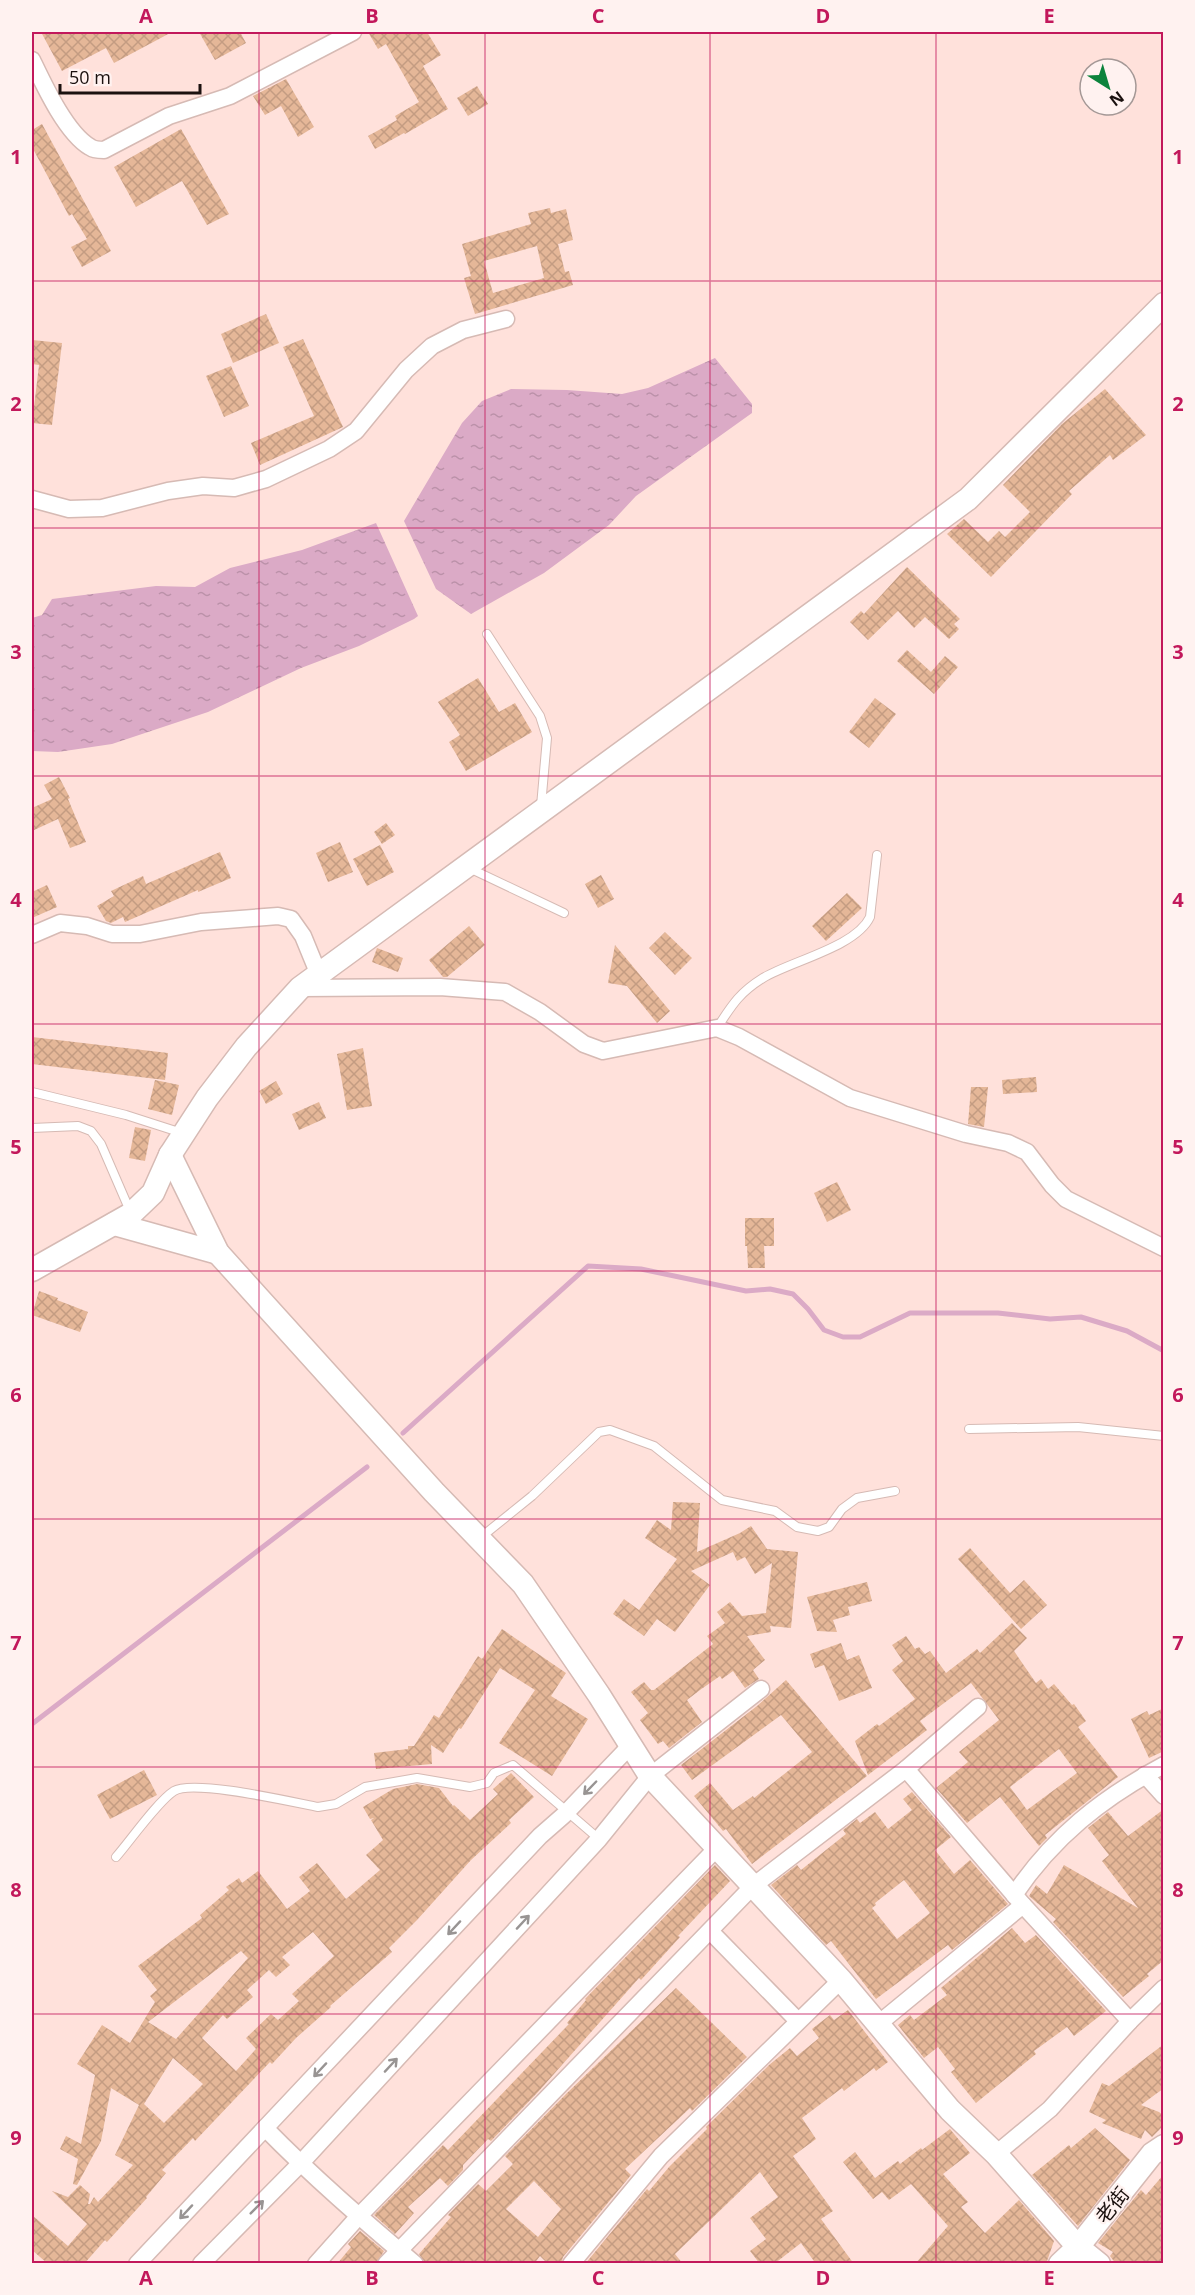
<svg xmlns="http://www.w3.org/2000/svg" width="1195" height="2295" font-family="'Open Sans','Noto Sans SC',sans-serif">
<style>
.water{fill:url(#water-ripples)}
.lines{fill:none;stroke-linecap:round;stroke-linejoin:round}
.stream{stroke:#dbaac6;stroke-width:5}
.building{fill:url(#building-cross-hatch);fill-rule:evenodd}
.lane-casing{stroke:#d6bab4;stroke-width:10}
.street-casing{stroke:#d6bab4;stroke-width:19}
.secondary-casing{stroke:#d6bab4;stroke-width:25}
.lane{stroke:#fff;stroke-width:8}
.street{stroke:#fff;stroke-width:16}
.secondary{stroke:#fff;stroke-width:22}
.oneway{stroke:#989493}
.grid{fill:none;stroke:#c2185b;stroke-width:1.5;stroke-opacity:0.55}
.labels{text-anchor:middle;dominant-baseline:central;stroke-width:4.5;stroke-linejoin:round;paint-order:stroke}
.street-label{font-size:20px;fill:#1b110f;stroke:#fff2f0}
.neatline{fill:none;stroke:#c2185b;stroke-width:2}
.grid-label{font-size:20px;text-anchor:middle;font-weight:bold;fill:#c2185b}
</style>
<defs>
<pattern id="water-ripples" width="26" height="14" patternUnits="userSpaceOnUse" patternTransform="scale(1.5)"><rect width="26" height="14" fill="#dbaac6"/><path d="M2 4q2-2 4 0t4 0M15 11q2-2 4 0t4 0" fill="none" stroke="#bb91a9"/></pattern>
<pattern id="building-cross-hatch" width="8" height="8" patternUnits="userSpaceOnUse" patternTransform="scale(1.5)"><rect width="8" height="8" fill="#e5b798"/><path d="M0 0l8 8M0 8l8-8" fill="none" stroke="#c49c82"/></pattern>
</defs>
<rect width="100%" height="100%" fill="#ffe1db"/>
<g class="water">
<path d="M715 358 752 404V413L636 496 609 525 544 573 471 614 436 589 404 521 462 423 482 401 511 389 567 390 622 394 648 388Z"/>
<path d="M376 523 418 616 414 619 359 646 301 668 208 712 112 744 58 752 32 751V618L42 615 52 599 156 586 195 587 230 568 302 550Z"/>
</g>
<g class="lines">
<g class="stream">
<path d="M403 1433 588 1266 641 1269 746 1291 770 1289 793 1294 808 1309 824 1330 843 1337H860L910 1313H998L1050 1319 1081 1317 1127 1331 1164 1351"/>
<path d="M32 1724 367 1467"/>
</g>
</g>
<g class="building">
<path d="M41 32H172L114 63 106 48 62 71Z"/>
<path d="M199 32H240L246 43 215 60Z"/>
<path d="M368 32H427L441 55 423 66 448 109 405 134 404 133 375 149 368 136 397 120 395 116 419 102 386 44 378 49Z"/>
<path d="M286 79 314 127 298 137 281 106 265 115 253 96Z"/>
<path d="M477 86 488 104 468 116 457 98Z"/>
<path d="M42 124 111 251 82 267 71 247 87 239 72 214 69 216 32 147V130Z"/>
<path d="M181 129 229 214 207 225 182 181 136 207 114 167Z"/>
<path d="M550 208 551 213 566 209 573 240 558 244 565 272 569 271 573 285 475 314 464 278 471 276 462 244 531 224 528 213ZM537 246 544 278 493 293 484 261Z"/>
<path d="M266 314 279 343 233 363 221 334Z"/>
<path d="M303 339 343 427 260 465 251 443 314 416 283 347Z"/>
<path d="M32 340 62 343 52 425 32 423V407H34L39 365 32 364Z"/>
<path d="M231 366 249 406 224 417 206 376Z"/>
<path d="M1105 389 1146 435 1113 460 1110 455 1069 491 1072 494 991 577 947 534 964 519 988 542 999 531 1005 537 1030 512 1003 485 1062 424Z"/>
<path d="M907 567 960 619 954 624 959 629 949 639 925 617 914 628 898 611 868 640 850 622 861 611 864 614Z"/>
<path d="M907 650 931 672 945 656 958 667 934 694 897 661Z"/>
<path d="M478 678 499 712 515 703 532 732 466 771 449 742 460 735 438 702Z"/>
<path d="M875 698 896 714 869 748 849 732Z"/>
<path d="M59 777 70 798 68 799 86 842 70 848 58 819 32 831V808L52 799 44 785Z"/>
<path d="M386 823 395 835 382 844 374 832Z"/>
<path d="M340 842 353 872 328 882 316 853Z"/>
<path d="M380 845 394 872 367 886 353 859Z"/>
<path d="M220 852 231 878 198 892V890L125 922 123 917 111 923 106 921 97 906 114 896 111 891 143 876 146 884Z"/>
<path d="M601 875 614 899 598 908 585 884Z"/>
<path d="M47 885 57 907 32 918V892Z"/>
<path d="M847 893 862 908 826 941 812 926Z"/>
<path d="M469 926 485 945 447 977H443L429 960Z"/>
<path d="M665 932 692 958 675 975 649 948Z"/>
<path d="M615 945 670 1011 657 1023 627 986 608 983Z"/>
<path d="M377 948 403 958 398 972 372 962Z"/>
<path d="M32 1037 168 1053 165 1080 32 1064Z"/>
<path d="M363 1048 372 1106 347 1110 337 1054Z"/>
<path d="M1036 1077 1037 1092 1003 1094 1002 1080Z"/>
<path d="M155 1080 179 1085 172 1115 148 1109Z"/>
<path d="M276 1081 283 1094 266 1104 259 1091Z"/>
<path d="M971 1087H988L984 1127 968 1124Z"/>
<path d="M319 1102 326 1118 299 1130 292 1114Z"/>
<path d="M135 1127 151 1130 145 1161 129 1158Z"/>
<path d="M837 1182 851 1210 827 1222 814 1193Z"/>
<path d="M745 1218H774V1246H764L765 1268H748L747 1246H745Z"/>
<path d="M39 1291 58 1298 57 1300 88 1312 80 1332 32 1315Z"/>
<path d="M673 1502 700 1503 697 1552 740 1533 751 1526 767 1549 798 1552 791 1628 770 1626 771 1632 747 1636 765 1660 753 1670 759 1679 745 1688 733 1671 722 1679 720 1676 700 1690 687 1700 702 1722 669 1748 663 1741 658 1744 640 1720 648 1713 631 1692 644 1682 651 1690H654L713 1644 707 1636 725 1623 717 1612 730 1602 742 1616 766 1613 772 1563 755 1574 745 1557 737 1561 733 1552 691 1571 710 1585 675 1632 657 1619 644 1636 613 1614 624 1599 639 1610 677 1559 645 1538 657 1520 671 1530Z"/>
<path d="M970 1548 1010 1593 1024 1580 1047 1605 1021 1629 958 1559Z"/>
<path d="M867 1582 872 1601 848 1607 850 1615 833 1620 837 1632 817 1631 807 1597Z"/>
<path d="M1012 1623 1027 1638 1014 1651 1036 1683 1041 1679 1048 1689 1054 1684 1072 1705 1074 1704 1086 1721 1078 1727 1118 1777 1045 1835 1047 1838 1039 1846 1000 1797 967 1823 936 1788 968 1762 959 1752 999 1720 971 1683 920 1721 927 1730 868 1775 855 1741 877 1724 879 1726 915 1699 892 1670 903 1661 892 1645 906 1636 915 1649 919 1647 925 1654 930 1651 946 1673 977 1649 980 1653ZM1059 1749 1077 1773 1027 1810 1010 1787Z"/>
<path d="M502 1629 566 1673 551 1696 588 1719 552 1776 499 1743 535 1690 500 1668 461 1729 459 1728 443 1753 431 1745 432 1764 376 1769 374 1753 408 1749V1746H414L434 1715 439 1718 478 1656 482 1659Z"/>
<path d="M841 1643 847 1660 859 1655 872 1688 839 1701 824 1665 815 1668 810 1654Z"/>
<path d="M786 1680 867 1776 752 1864 726 1829 723 1831 694 1796 710 1783 733 1810 753 1796 754 1798 812 1752 781 1715 692 1780 681 1765 757 1706Z"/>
<path d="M1164 1708V1751L1149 1758 1131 1719 1147 1711 1149 1715Z"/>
<path d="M144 1770 157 1795 110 1819 97 1795Z"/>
<path d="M511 1773 534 1797 509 1820 511 1823 471 1860 417 1920 389 1948 392 1952 330 2006 331 2007 296 2038 272 2064 270 2062 195 2141 193 2138 162 2170 166 2173 146 2197 147 2198 107 2242 105 2240 84 2264H48L32 2250V2215L68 2246 87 2224 52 2191 68 2197 80 2185 90 2194 88 2204H90L94 2197 98 2202 133 2165 115 2155 139 2105 111 2088 101 2141 77 2185 73 2184 78 2159 60 2149 66 2136 81 2144 95 2075 77 2064 102 2025 130 2043 155 2002 150 1996 157 1990 138 1966 202 1918 200 1915 229 1890 226 1887 239 1878 242 1883 258 1871 287 1909 310 1891 299 1877 317 1863 346 1899 380 1870 366 1855 383 1840 371 1820 374 1818 370 1819 363 1807 393 1789 417 1784 439 1788 453 1806 454 1805 470 1820 498 1794 493 1789ZM313 1932 334 1956 292 1994 299 2001 278 2020 271 2014 246 2038 256 2049 236 2071 202 2038 223 2015 227 2019 253 1997 247 1990 269 1970 276 1977 290 1965 282 1957ZM241 1951 248 1958 176 2039 148 2022ZM173 2058 203 2084 164 2123 144 2104Z"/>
<path d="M912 1792 951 1837 935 1850 954 1874 970 1860 1008 1904 952 1950 948 1945 876 1999 831 1941 826 1945 771 1885 797 1865 801 1870 846 1834 843 1830 857 1819 860 1823 875 1812 888 1829 912 1810 903 1799ZM904 1880 930 1913 897 1939 872 1908 876 1905 875 1903Z"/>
<path d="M1164 1809V1960L1147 1974 1149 1976 1123 1997 1053 1922 1056 1919 1029 1896 1036 1885 1047 1894 1064 1865 1138 1908 1102 1861 1109 1855 1088 1828 1108 1812 1128 1836Z"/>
<path d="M715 1865 730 1881 678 1936 680 1937 641 1980 639 1978 538 2092 491 2141 488 2139 463 2165V2170L448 2186 440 2178 408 2207 414 2213 395 2234 374 2215 443 2145 448 2150 569 2024 567 2023 586 2000 585 1999Z"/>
<path d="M1012 1928 1025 1943 1036 1935 1106 2011 1074 2036 1067 2027 1034 2051 1036 2054 976 2103 951 2072 955 2069 938 2047 924 2058 898 2025 910 2015 914 2020 947 1995 941 1988Z"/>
<path d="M676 1988 747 2057 692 2111 690 2108 625 2169 631 2175 563 2257 561 2264H548L540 2256 534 2264H425L419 2254 451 2217 448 2215 478 2184 486 2191 513 2164 505 2156 566 2094ZM534 2181 561 2209 538 2237 506 2209Z"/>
<path d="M848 2010 888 2062 876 2071 874 2068 844 2091 842 2088 802 2118 816 2139 793 2156 833 2211 821 2219 854 2264H816L801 2243 774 2264H760L750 2251 766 2239 750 2218 778 2197 760 2172 675 2254 683 2264H585L647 2189 649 2191 669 2167 707 2129 706 2127 769 2065 790 2048 797 2056 819 2038 812 2029 830 2015 834 2020Z"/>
<path d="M1164 2044V2088L1141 2105 1159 2112 1164 2116V2125L1152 2137 1145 2130 1141 2139 1102 2123 1106 2120 1089 2112 1102 2083 1109 2086Z"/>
<path d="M1095 2128 1130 2160 1078 2226 1032 2175 1069 2145 1071 2148Z"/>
<path d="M950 2129 970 2153 943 2174 968 2202 961 2207 985 2233 1019 2200 1054 2241 1046 2264H915L948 2226 911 2184 889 2200 882 2192 873 2199 843 2162 855 2152 875 2178 898 2161 900 2164 921 2148 922 2150Z"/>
<path d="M1164 2174V2264H1116L1110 2256 1113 2252 1098 2243 1141 2190 1146 2195Z"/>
<path d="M360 2231 384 2251 376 2264H337L351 2247 348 2244Z"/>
</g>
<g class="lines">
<defs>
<g id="lane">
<path d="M487 634 540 716 547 738 541 806"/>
<path d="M469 868 564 913"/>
<path d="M717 1028C732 1005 739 993 763 978 791 961 856 947 870 917L877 855"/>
<path d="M32 1092 126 1115 182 1133"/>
<path d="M32 1128 78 1126 91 1131 101 1144 130 1211"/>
<path d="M969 1429 1078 1427 1164 1436"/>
<path d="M480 1538 532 1496 599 1432 610 1430 654 1446 722 1500 775 1511 797 1527 818 1531 829 1527 842 1509 857 1498 895 1491"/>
<path d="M116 1857C130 1841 158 1801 174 1791 193 1779 292 1802 318 1807L336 1804 365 1787 417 1778 470 1787 487 1783 494 1773 513 1765 599 1839"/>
</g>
<g id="street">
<path d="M32 60C44 85 66 133 90 147 94 150 99 150 104 150L169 116 230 96 353 32"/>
<path d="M32 499 69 509 102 508 168 491 203 486 234 488 266 479 329 449 356 431 406 370 432 346 463 330 506 319"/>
<path d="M32 935 60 923 87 926 112 934H140L201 922 278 916 291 919 303 936 319 975"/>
<path d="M300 988 440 987 505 992 540 1012 584 1044 603 1051 717 1028 739 1037 850 1098 966 1134 1008 1143 1027 1152 1052 1185 1066 1199 1164 1248"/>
<path d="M906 1769 1023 1905 1130 2021"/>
<path d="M1145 1775 1164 1796"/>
<path d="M1014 1895C1053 1837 1102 1798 1164 1765"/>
<path d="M710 1931 798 2021"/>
<path d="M877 2025 1023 1905"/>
<path d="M265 2128C313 2177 363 2220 415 2264"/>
<path d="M996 2154 1050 2109 1130 2021 1164 1988"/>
<path d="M137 2264 540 1836 564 1815 630 1746"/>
<path d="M201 2264 300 2164 599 1839 650 1776 761 1689"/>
<path d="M316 2264 358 2217 716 1849"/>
<path d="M386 2264 753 1886 906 1769 978 1707"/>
<path d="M571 2264 661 2156 841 1980"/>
</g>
<g id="secondary">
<path d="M170 1155 218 1253 434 1492 523 1584 599 1695 650 1776 841 1980 950 2110 996 2154 1078 2247 1099 2264"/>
<path d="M114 1224 218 1253"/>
<path d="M32 1270 131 1214 153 1193 170 1155 207 1098 246 1047 300 988 968 499 1164 304"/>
<path d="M1060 2264 1078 2247 1152 2154 1164 2146"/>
</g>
</defs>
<use href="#lane" class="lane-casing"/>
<use href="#street" class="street-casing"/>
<use href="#secondary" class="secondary-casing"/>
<use href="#lane" class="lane"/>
<use href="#street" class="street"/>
<use href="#secondary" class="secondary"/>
</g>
<defs><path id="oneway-shaft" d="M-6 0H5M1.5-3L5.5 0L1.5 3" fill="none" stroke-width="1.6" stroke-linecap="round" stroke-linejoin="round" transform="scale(1.5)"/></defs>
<g class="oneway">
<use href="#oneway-shaft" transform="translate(590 1788) rotate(134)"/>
<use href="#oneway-shaft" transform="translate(523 1922) rotate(-47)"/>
<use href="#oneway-shaft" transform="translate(454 1928) rotate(133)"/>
<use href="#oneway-shaft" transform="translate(391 2065) rotate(-47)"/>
<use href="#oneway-shaft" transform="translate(320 2070) rotate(133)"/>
<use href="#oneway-shaft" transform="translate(257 2207) rotate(-45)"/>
<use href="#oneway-shaft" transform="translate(186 2212) rotate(133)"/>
</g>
<path class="grid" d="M259 32V2264M485 32V2264M710 32V2264M936 32V2264M32 281H1164M32 528H1164M32 776H1164M32 1024H1164M32 1271H1164M32 1519H1164M32 1767H1164M32 2014H1164"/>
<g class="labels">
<g class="street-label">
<text transform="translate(1112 2205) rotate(-51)">老街</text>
</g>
</g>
<rect width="1195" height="2295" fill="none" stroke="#fff2f0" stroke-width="66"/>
<g transform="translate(1108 87) rotate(143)"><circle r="28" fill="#fff2f0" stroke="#a49896" stroke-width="1.5"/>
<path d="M0-4.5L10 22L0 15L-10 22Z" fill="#0c833c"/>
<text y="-9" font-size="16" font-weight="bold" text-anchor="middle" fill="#1b110f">N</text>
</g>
<path d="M60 84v9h140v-9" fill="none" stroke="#1b110f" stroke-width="3"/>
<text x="69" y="84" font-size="18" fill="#1b110f" stroke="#fff2f0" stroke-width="4.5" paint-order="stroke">50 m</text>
<rect x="33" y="33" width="1129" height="2229" class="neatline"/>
<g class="grid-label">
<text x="146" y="23">A</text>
<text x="372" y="23">B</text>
<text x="598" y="23">C</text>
<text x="823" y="23">D</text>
<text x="1049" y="23">E</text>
<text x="16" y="164">1</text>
<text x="1178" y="164">1</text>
<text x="16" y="411">2</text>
<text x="1178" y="411">2</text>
<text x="16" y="659">3</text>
<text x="1178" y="659">3</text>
<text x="16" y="907">4</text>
<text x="1178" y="907">4</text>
<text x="16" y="1154">5</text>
<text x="1178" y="1154">5</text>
<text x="16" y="1402">6</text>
<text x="1178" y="1402">6</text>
<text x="16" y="1650">7</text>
<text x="1178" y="1650">7</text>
<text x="16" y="1897">8</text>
<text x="1178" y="1897">8</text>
<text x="16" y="2145">9</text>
<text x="1178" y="2145">9</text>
<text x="146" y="2285">A</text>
<text x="372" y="2285">B</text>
<text x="598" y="2285">C</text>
<text x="823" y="2285">D</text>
<text x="1049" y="2285">E</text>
</g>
</svg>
